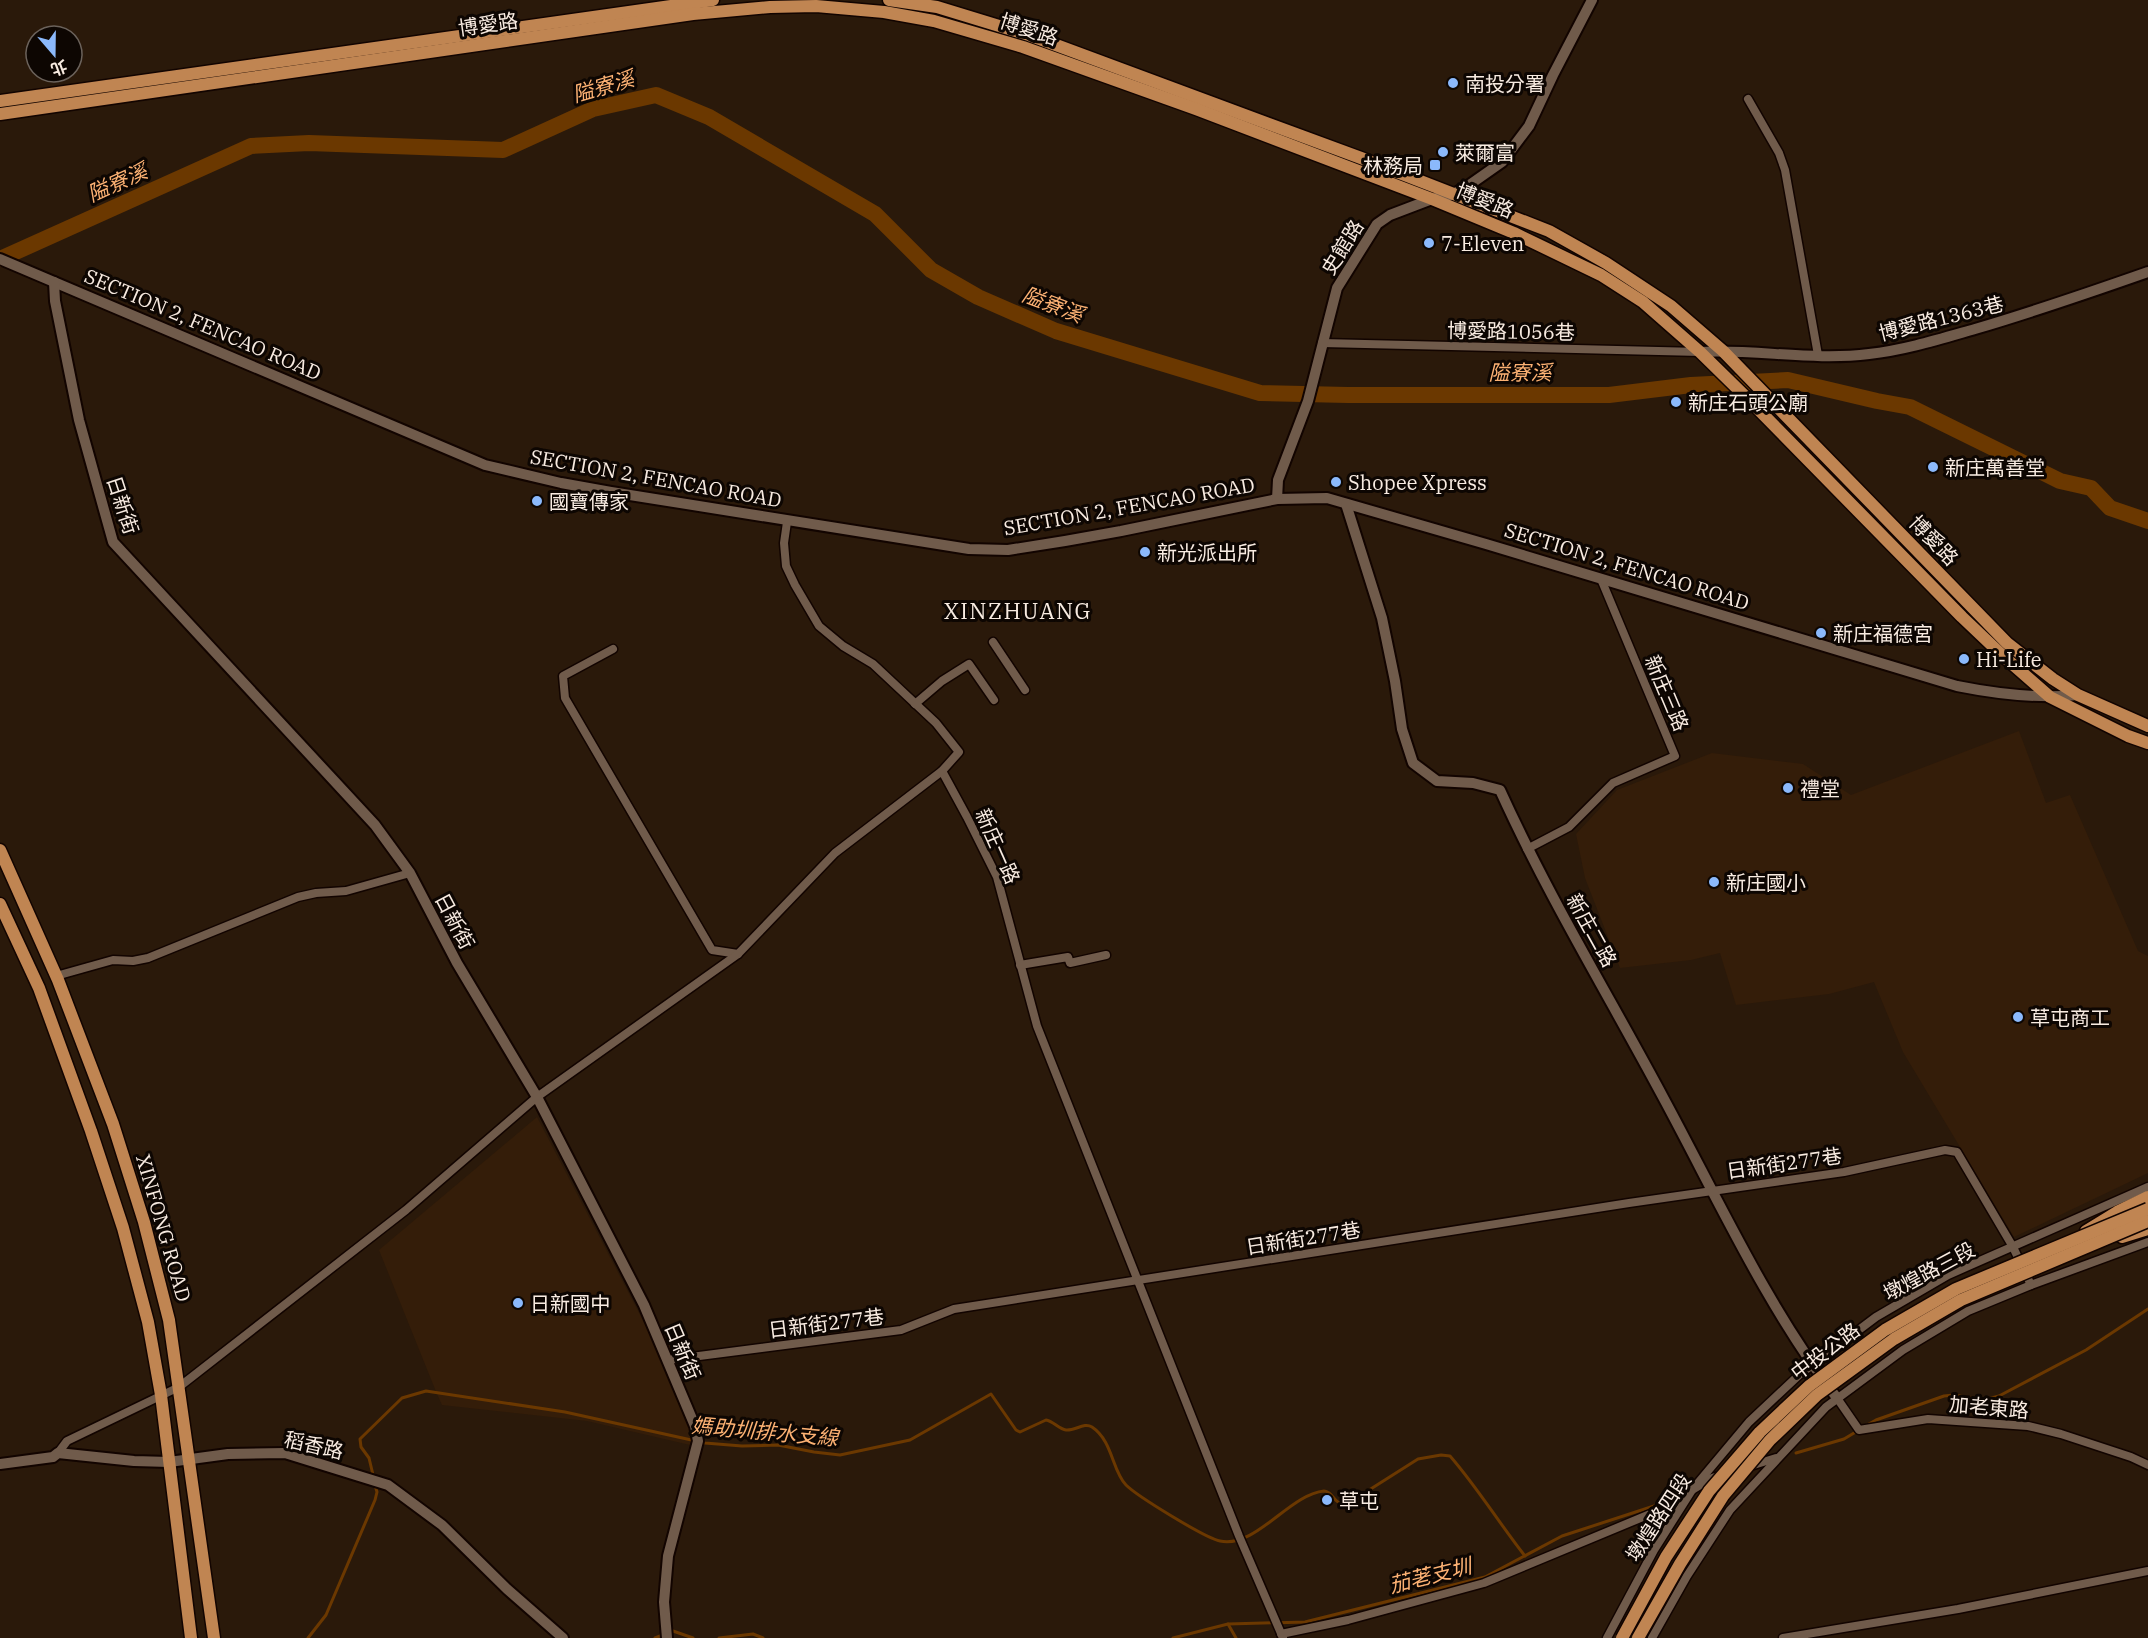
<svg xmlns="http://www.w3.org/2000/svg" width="2148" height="1638" font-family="'IBM Plex Serif','Noto Sans TC',serif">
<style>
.built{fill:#341d09}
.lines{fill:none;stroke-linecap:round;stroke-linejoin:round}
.stream{stroke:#6b3800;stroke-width:3}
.river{stroke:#6b3800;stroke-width:16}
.minor-casing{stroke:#120400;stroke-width:11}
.tertiary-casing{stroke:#120400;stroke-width:14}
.primary-casing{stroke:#120400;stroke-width:15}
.minor{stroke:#705b4b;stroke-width:8}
.tertiary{stroke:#705b4b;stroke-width:10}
.primary{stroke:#c08552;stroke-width:12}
.primary-bridge-casing{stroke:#120400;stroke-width:15;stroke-linecap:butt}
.primary-bridge{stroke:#c08552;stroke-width:12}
.poi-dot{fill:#8bb9fc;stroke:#0d0602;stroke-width:2}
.labels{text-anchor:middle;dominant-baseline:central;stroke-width:6;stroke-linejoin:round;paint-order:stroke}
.street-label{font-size:20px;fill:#f8ebe1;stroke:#0d0602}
.poi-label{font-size:20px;fill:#f8ebe1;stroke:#0d0602;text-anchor:start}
.water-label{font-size:21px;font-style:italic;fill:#fcb173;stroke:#0d0602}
.quarter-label{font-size:22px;letter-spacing:1.5px;fill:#f8ebe1;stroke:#0d0602}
</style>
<rect width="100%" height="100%" fill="#2a190a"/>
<g class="built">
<path d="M2019 731 2046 803 2070 795 2138 951 2148 956V1173L2014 1237 1903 1052 1874 982 1829 994 1736 1005 1720 953 1691 960 1620 968 1585 878 1576 834 1617 790 1712 753 1803 764 1851 795Z"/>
<path d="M537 1117 662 1357 693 1436 690 1445 587 1421 442 1405 437 1394 379 1250Z"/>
</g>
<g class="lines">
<g class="stream">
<path d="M1867 1425 1876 1420 1944 1396 1954 1395 1984 1400 1999 1396 2086 1350 2148 1309"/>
<path d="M1796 1453 1844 1439 1859 1430"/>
<path d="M374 1479 369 1458 361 1447 360 1439 402 1398 426 1391 565 1412 705 1443 742 1446 778 1445 814 1452 840 1455 910 1440 991 1394 1016 1430 1020 1432 1046 1420C1053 1421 1059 1429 1066 1430 1075 1431 1084 1422 1092 1427 1113 1441 1112 1471 1126 1485 1137 1496 1205 1538 1220 1541 1255 1549 1290 1494 1324 1491 1331 1491 1333 1499 1338 1502 1340 1503 1344 1503 1347 1504L1418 1459 1441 1455 1450 1456C1477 1487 1499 1523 1525 1556"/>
<path d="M1228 1624 1236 1638"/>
<path d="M308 1638 326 1615 375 1500 377 1492 375 1485"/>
<path d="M655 1638 673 1631 693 1638"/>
<path d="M719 1638 753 1634 763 1638"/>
<path d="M1173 1638 1228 1624 1305 1622 1485 1577 1562 1536 1654 1506 1679 1490"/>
</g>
<path class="river" d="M0 259 251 146 309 143 503 150 593 109 656 95 709 117 875 214 931 270 978 297 1056 331 1260 393 1348 395H1609L1691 385 1788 380 1877 401 1910 407 2060 481 2091 488 2110 508 2148 521"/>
<defs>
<g id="minor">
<path d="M1748 99 1779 153 1785 170 1818 355"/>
<path d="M1322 343 1700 352"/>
<path d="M993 642 1025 690"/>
<path d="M613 649 563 676 565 698 712 950 738 954"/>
<path d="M915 704 942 681 969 664 994 700"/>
<path d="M942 771 967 817 997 877 1037 1026 1239 1536 1283 1638"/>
<path d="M1527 849 1569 827 1613 783 1675 756 1601 579"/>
<path d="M1020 965 1068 957 1070 963 1106 955"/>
<path d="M56 976 113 960 133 961 148 958 298 897 316 893 346 891 410 873"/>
<path d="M668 1360 901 1330 954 1309 1629 1203 1844 1172 1945 1150 1957 1152 2013 1247 2031 1285"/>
<path d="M1837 1398 1859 1430 1928 1419 2028 1426 2061 1434 2131 1457 2148 1465"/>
<path d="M58 1453 67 1441 179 1387 406 1210 537 1097 738 954 835 853 942 771 959 752 936 723 873 664 843 646 819 626 795 585 786 566 784 543 787 522"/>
<path d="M1281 1634 1348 1620 1484 1583 1655 1512 1712 1478 1776 1458"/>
<path d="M1607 1638 1654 1550 1692 1490 1749 1422 1799 1375 1876 1317 1948 1275 2148 1187"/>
<path d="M1652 1638 1687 1576 1730 1510 1826 1407 1903 1350 1968 1311 2031 1285 2148 1242"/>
<path d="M1783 1638 1958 1609 2148 1571"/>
</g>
<g id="tertiary">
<path d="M0 259 485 465 561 483 611 492 969 549 1008 550 1065 541 1121 531 1277 499 1327 498 1486 544 1957 686C1997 694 2037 699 2078 695"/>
<path d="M54 282 55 301 79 420 113 542 375 825 410 873 457 963 537 1097 644 1305 695 1426 698 1441 668 1556 664 1602 667 1638"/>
<path d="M1700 352C1756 349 1813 361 1869 354 1905 350 1940 339 1975 329 2033 312 2091 292 2148 272"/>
<path d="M1277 499 1278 480 1308 401 1337 288 1377 224 1390 215 1432 199 1451 195 1465 188 1502 162 1529 126 1553 75 1592 0"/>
<path d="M1346 504 1382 618 1395 681 1402 729 1413 763 1437 781 1473 783 1500 790C1548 896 1609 996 1664 1099 1719 1201 1767 1307 1837 1398"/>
<path d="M0 1464 53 1457 58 1453 134 1461 169 1462 228 1454 285 1453 388 1485 442 1525 507 1589 563 1638"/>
</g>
<g id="primary">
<path d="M889 0 937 7 1029 35 1361 158 1549 231 1606 263 1671 306 1723 351 2007 643 2053 679 2078 695 2148 726"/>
<path d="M0 101 713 0"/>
<path d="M0 114 693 14 770 7 816 6 884 12 934 21 1023 47 1196 109 1432 199 1514 233 1601 275 1643 302 1700 352 1752 403 1962 617 2002 655 2050 697 2128 736 2148 743"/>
<path d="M0 850 58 980 113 1124 144 1222 169 1320 214 1638"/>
<path d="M0 904 39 988 91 1131 123 1228 148 1322 161 1395 191 1638"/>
<path d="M2086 1231 2117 1212 2148 1197"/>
<path d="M2122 1237 2148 1229"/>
</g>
</defs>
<use href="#minor" class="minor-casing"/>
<use href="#tertiary" class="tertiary-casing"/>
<use href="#primary" class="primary-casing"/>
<use href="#minor" class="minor"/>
<use href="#tertiary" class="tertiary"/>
<use href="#primary" class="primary"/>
<defs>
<g id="primary-bridge">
<path d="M1622 1638 1666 1557 1709 1491 1760 1432 1809 1386 1885 1330 1956 1289 2148 1209"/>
<path d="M1638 1638 1680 1564 1723 1496 1770 1440 1817 1395 1894 1339 1961 1300 2148 1221"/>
</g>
</defs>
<use href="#primary-bridge" class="primary-bridge-casing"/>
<use href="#primary-bridge" class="primary-bridge"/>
</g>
<g class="poi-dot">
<circle cx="1453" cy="83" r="6"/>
<circle cx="1443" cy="152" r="6"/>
<rect x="1429" y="159" width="12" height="12" rx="3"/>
<circle cx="1429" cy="243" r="6"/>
<circle cx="1676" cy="402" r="6"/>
<circle cx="1933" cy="467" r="6"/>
<circle cx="1336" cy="482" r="6"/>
<circle cx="537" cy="501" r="6"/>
<circle cx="1145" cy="552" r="6"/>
<circle cx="1821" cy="633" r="6"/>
<circle cx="1964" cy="659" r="6"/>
<circle cx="1788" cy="788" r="6"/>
<circle cx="1714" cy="882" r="6"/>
<circle cx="2018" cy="1017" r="6"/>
<circle cx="518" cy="1303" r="6"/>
<circle cx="1327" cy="1500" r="6"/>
</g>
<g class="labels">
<g class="street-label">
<text transform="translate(488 24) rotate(-8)">博愛路</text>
<text transform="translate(1029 29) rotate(18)">博愛路</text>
<text transform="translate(1485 200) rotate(22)">博愛路</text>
<text transform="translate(1342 247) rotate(-58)">史館路</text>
<text transform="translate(1941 318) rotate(-14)">博愛路1363巷</text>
<text transform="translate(203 324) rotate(23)">SECTION 2, FENCAO ROAD</text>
<text transform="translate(1511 331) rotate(1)">博愛路1056巷</text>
<text transform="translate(656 478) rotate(10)">SECTION 2, FENCAO ROAD</text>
<text transform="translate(123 505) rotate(72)">日新街</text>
<text transform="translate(1129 506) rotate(-10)">SECTION 2, FENCAO ROAD</text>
<text transform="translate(1934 540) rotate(46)">博愛路</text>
<text transform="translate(1627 566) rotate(17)">SECTION 2, FENCAO ROAD</text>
<text transform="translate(1667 693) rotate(67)">新庄三路</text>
<text transform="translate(998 846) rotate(66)">新庄一路</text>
<text transform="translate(455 921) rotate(62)">日新街</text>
<text transform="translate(1592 930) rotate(61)">新庄二路</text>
<text transform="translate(1784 1163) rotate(-8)">日新街277巷</text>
<text transform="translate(164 1228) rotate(74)">XINFONG ROAD</text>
<text transform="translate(1303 1238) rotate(-9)">日新街277巷</text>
<text transform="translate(1929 1271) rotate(-28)">墩煌路三段</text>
<text transform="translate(826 1323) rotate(-7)">日新街277巷</text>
<text transform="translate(683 1351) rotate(67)">日新街</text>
<text transform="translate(1825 1351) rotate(-37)">中投公路</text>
<text transform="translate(1989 1407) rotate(5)">加老東路</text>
<text transform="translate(314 1445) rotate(13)">稻香路</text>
<text transform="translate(1658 1517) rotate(-57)">墩煌路四段</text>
</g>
<g class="poi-label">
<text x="1465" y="83">南投分署</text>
<text x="1455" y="152">萊爾富</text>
<text x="1423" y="165" text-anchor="end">林務局</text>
<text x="1441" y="243">7-Eleven</text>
<text x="1688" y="402">新庄石頭公廟</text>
<text x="1945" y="467">新庄萬善堂</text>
<text x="1348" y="482">Shopee Xpress</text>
<text x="549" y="501">國寶傳家</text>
<text x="1157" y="552">新光派出所</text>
<text x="1833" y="633">新庄福德宮</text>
<text x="1976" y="659">Hi-Life</text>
<text x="1800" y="788">禮堂</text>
<text x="1726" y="882">新庄國小</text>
<text x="2030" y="1017">草屯商工</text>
<text x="530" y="1303">日新國中</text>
<text x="1339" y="1500">草屯</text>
</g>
<g class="water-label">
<text transform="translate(603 86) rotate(-16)">隘寮溪</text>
<text transform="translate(117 182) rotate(-24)">隘寮溪</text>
<text transform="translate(1053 304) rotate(21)">隘寮溪</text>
<text x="1520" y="372">隘寮溪</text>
<text transform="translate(765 1431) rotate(5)">媽助圳排水支線</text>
<text transform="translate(1430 1575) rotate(-14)">茄荖支圳</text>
</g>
<g class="quarter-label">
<text x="1018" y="610">XINZHUANG</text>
</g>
</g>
<g transform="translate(54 54) rotate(160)"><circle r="28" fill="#0d0602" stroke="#6b625b" stroke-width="1.5"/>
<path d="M0-4.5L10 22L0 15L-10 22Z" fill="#8bb9fc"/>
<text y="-9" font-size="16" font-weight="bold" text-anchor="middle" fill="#f8ebe1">北</text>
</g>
</svg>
